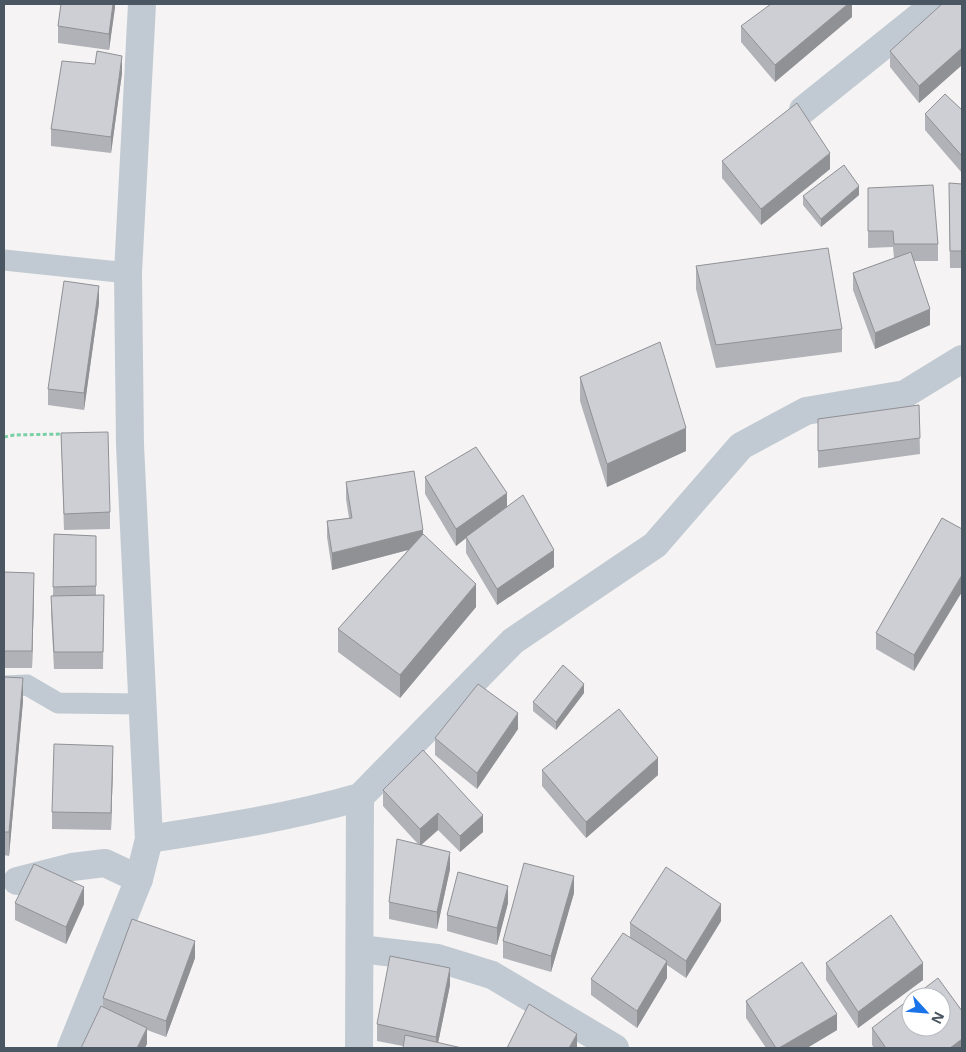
<svg xmlns="http://www.w3.org/2000/svg" width="966" height="1052" font-family="'Open Sans',sans-serif">
<style>
.lines{fill:none;stroke-linecap:round;stroke-linejoin:round}
.path{stroke:#7ad0a6;stroke-width:3;stroke-dasharray:4 2.5;stroke-linecap:butt}
.service{stroke:#c1cad2;stroke-width:21}
.minor{stroke:#c1cad2;stroke-width:28}
.tertiary{stroke:#c1cad2;stroke-width:28}
.wall{fill:#b0b2b7}
.shaded-wall{fill:#909195}
.building{fill:#cdcfd5;stroke:#909195}
</style>
<rect width="100%" height="100%" fill="#f5f3f3"/>
<g class="lines">
<path class="path" d="M4 437 14 435 63 434"/>
<g class="service">
<path d="M4 260 128 273"/>
<path d="M4 686 27 685 58 703 143 704"/>
</g>
<g class="minor">
<path d="M803 110 935 4"/>
<path d="M149 839C220 828 291 817 360 797L513 641 655 545 741 446 806 411 905 394 962 359"/>
<path d="M17 881 72 867 105 863 139 879"/>
<path d="M360 949 437 958 492 975 615 1048"/>
<path d="M359 1048 360 797"/>
</g>
<path class="tertiary" d="M71 1048 139 879 149 839 130 445 128 273 142 4"/>
</g>
<g class="wall">
<path d="M115 4 109 50 58 43V26Z"/>
<path d="M852 4V17L775 82 741 42V26Z"/>
<path d="M962 4V65L919 103 890 67V51Z"/>
<path d="M95 64 122 73 111 153 51 146V129Z"/>
<path d="M962 110V173L925 130V114Z"/>
<path d="M722 161 830 169 761 225 722 178Z"/>
<path d="M962 184V268H950L949 200Z"/>
<path d="M868 188 938 244V261H914L930 325 875 349 853 290V273L894 258 893 247 868 248Z"/>
<path d="M859 195 821 227 803 205V196Z"/>
<path d="M696 266 842 329V352L716 368 696 289Z"/>
<path d="M99 303 84 410 48 405V389Z"/>
<path d="M580 377 686 451 607 487 580 401Z"/>
<path d="M919 405 920 454 818 468V419Z"/>
<path d="M61 433 110 512V529L64 530Z"/>
<path d="M425 477 507 507 554 567 497 605 466 553V538L456 546 425 494Z"/>
<path d="M346 482 423 534 476 607 400 698 338 652V629L408 550 332 570 327 537V521L349 518 346 499Z"/>
<path d="M942 518 914 671 876 649V633Z"/>
<path d="M54 534 96 536V595H104L103 669H54L51 612V596H53Z"/>
<path d="M4 572 34 590 32 668H4Z"/>
<path d="M4 677 23 701 9 856 4 855Z"/>
<path d="M584 693 556 730 533 711V702Z"/>
<path d="M518 729 477 789 435 755V738Z"/>
<path d="M113 763 111 830 52 829V812Z"/>
<path d="M542 770 658 775 586 838 542 786Z"/>
<path d="M383 790 483 832 460 852 438 830 421 845 450 869 437 929 389 919V902L418 844 383 806Z"/>
<path d="M574 893 551 972 503 958V941Z"/>
<path d="M15 903 84 904 66 944 15 920Z"/>
<path d="M508 903 497 945 447 931V915Z"/>
<path d="M721 921 686 978 667 965V978L637 1028 591 995V979L630 937V923Z"/>
<path d="M195 958 166 1037 147 1030V1044L103 1007V998Z"/>
<path d="M826 963 923 980 858 1028 826 980Z"/>
<path d="M450 985 438 1043 403 1046 377 1041V1024Z"/>
<path d="M746 1001 837 1030 807 1048H766L746 1018Z"/>
<path d="M872 1028 962 1048H874L872 1045Z"/>
</g>
<g class="shaded-wall">
<path d="M113 4H115V8L109 50V34Z"/>
<path d="M848 4H852V17L775 82V65Z"/>
<path d="M962 48V65L919 103V86Z"/>
<path d="M122 56V73L111 153V137Z"/>
<path d="M830 153V169L761 225V209Z"/>
<path d="M859 186V195L821 227V219Z"/>
<path d="M99 286V303L84 410V393Z"/>
<path d="M930 309V325L875 349V333Z"/>
<path d="M686 428V451L607 487V464Z"/>
<path d="M507 493V510L466 537V538L456 546V529Z"/>
<path d="M423 530V546L332 570V553Z"/>
<path d="M554 550V567L497 605V589Z"/>
<path d="M34 573V590L32 668V651Z"/>
<path d="M962 575V592L914 671V655Z"/>
<path d="M476 584V607L400 698V675Z"/>
<path d="M23 678V701L9 856V832Z"/>
<path d="M584 684V693L556 730V722Z"/>
<path d="M518 713V729L477 789V773Z"/>
<path d="M113 746V763L111 830V813Z"/>
<path d="M658 758V775L586 838V822Z"/>
<path d="M438 813V830L420 846V829Z"/>
<path d="M483 815V832L460 852V836Z"/>
<path d="M450 852V869L437 929V912Z"/>
<path d="M574 876V893L551 972V956Z"/>
<path d="M508 886V903L497 945V928Z"/>
<path d="M84 887V904L66 944V927Z"/>
<path d="M721 904V921L686 978V961Z"/>
<path d="M195 941V958L166 1037V1021Z"/>
<path d="M667 961V978L637 1028V1011Z"/>
<path d="M923 963V980L858 1028V1012Z"/>
<path d="M450 968V985L437 1048H436V1037Z"/>
<path d="M837 1014V1030L807 1048H779Z"/>
<path d="M147 1028V1044L145 1048H137Z"/>
<path d="M577 1034V1048H569Z"/>
<path d="M962 1039V1048H950Z"/>
</g>
<g class="building">
<path d="M61 4H113L109 34 58 26Z"/>
<path d="M771 4H848L775 65 741 26Z"/>
<path d="M942 4H962V48L919 86 890 51Z"/>
<path d="M97 51 122 56 111 137 51 129 62 61 95 64Z"/>
<path d="M945 94 962 110V156L925 114Z"/>
<path d="M797 103 830 153 761 209 722 161Z"/>
<path d="M844 165 859 186 821 219 803 196Z"/>
<path d="M949 183 962 184V251H950Z"/>
<path d="M933 185 938 244H894L893 231H868V188Z"/>
<path d="M828 248 842 329 716 345 696 266Z"/>
<path d="M911 252 930 309 875 333 853 273Z"/>
<path d="M64 281 99 286 84 393 48 389Z"/>
<path d="M660 342 686 428 607 464 580 377Z"/>
<path d="M919 405 920 438 818 451V419Z"/>
<path d="M108 432 110 512 64 514 61 433Z"/>
<path d="M476 447 507 493 456 529 425 477Z"/>
<path d="M414 471 423 530 332 553 327 521 352 518 346 482Z"/>
<path d="M523 495 554 550 497 589 466 537Z"/>
<path d="M942 518 962 529V575L914 655 876 633Z"/>
<path d="M54 534 96 536V586L53 587Z"/>
<path d="M423 534 476 584 400 675 338 629Z"/>
<path d="M4 572 34 573 32 651H4Z"/>
<path d="M104 595 103 652H54L51 596Z"/>
<path d="M563 665 584 684 556 722 533 702Z"/>
<path d="M4 677 23 678 9 832H4Z"/>
<path d="M478 684 518 713 477 773 435 738Z"/>
<path d="M619 709 658 758 586 822 542 770Z"/>
<path d="M54 744 113 746 111 813 52 812Z"/>
<path d="M423 750 483 815 460 836 438 813 420 829 383 790Z"/>
<path d="M397 839 450 852 437 912 389 902Z"/>
<path d="M524 863 574 876 551 956 503 941Z"/>
<path d="M34 864 84 887 66 927 15 903Z"/>
<path d="M666 867 721 904 686 961 630 923Z"/>
<path d="M458 872 508 886 497 928 447 915Z"/>
<path d="M891 915 923 963 858 1012 826 963Z"/>
<path d="M132 919 195 941 166 1021 103 998Z"/>
<path d="M623 933 667 961 637 1011 591 979Z"/>
<path d="M390 956 450 968 436 1037 377 1024Z"/>
<path d="M802 962 837 1014 779 1048H776L746 1001Z"/>
<path d="M938 978 962 1011V1039L950 1048H886L872 1028 911 998V1027H941V997H913Z"/>
<path d="M529 1004 577 1034 569 1048H507Z"/>
<path d="M101 1006 147 1028 137 1048H81Z"/>
<path d="M405 1035 462 1048H403Z"/>
</g>
<rect width="966" height="1052" fill="none" stroke="#4a5661" stroke-width="10"/>
<g transform="translate(926 1012) rotate(116)"><circle r="24" fill="#ffffff" stroke="#b7bbc0"/>
<path d="M0-4L9 19L0 12L-9 19Z" fill="#1a73e8"/>
<text y="-8" font-size="14" font-weight="bold" text-anchor="middle" fill="#4a5661">N</text>
</g>
</svg>
